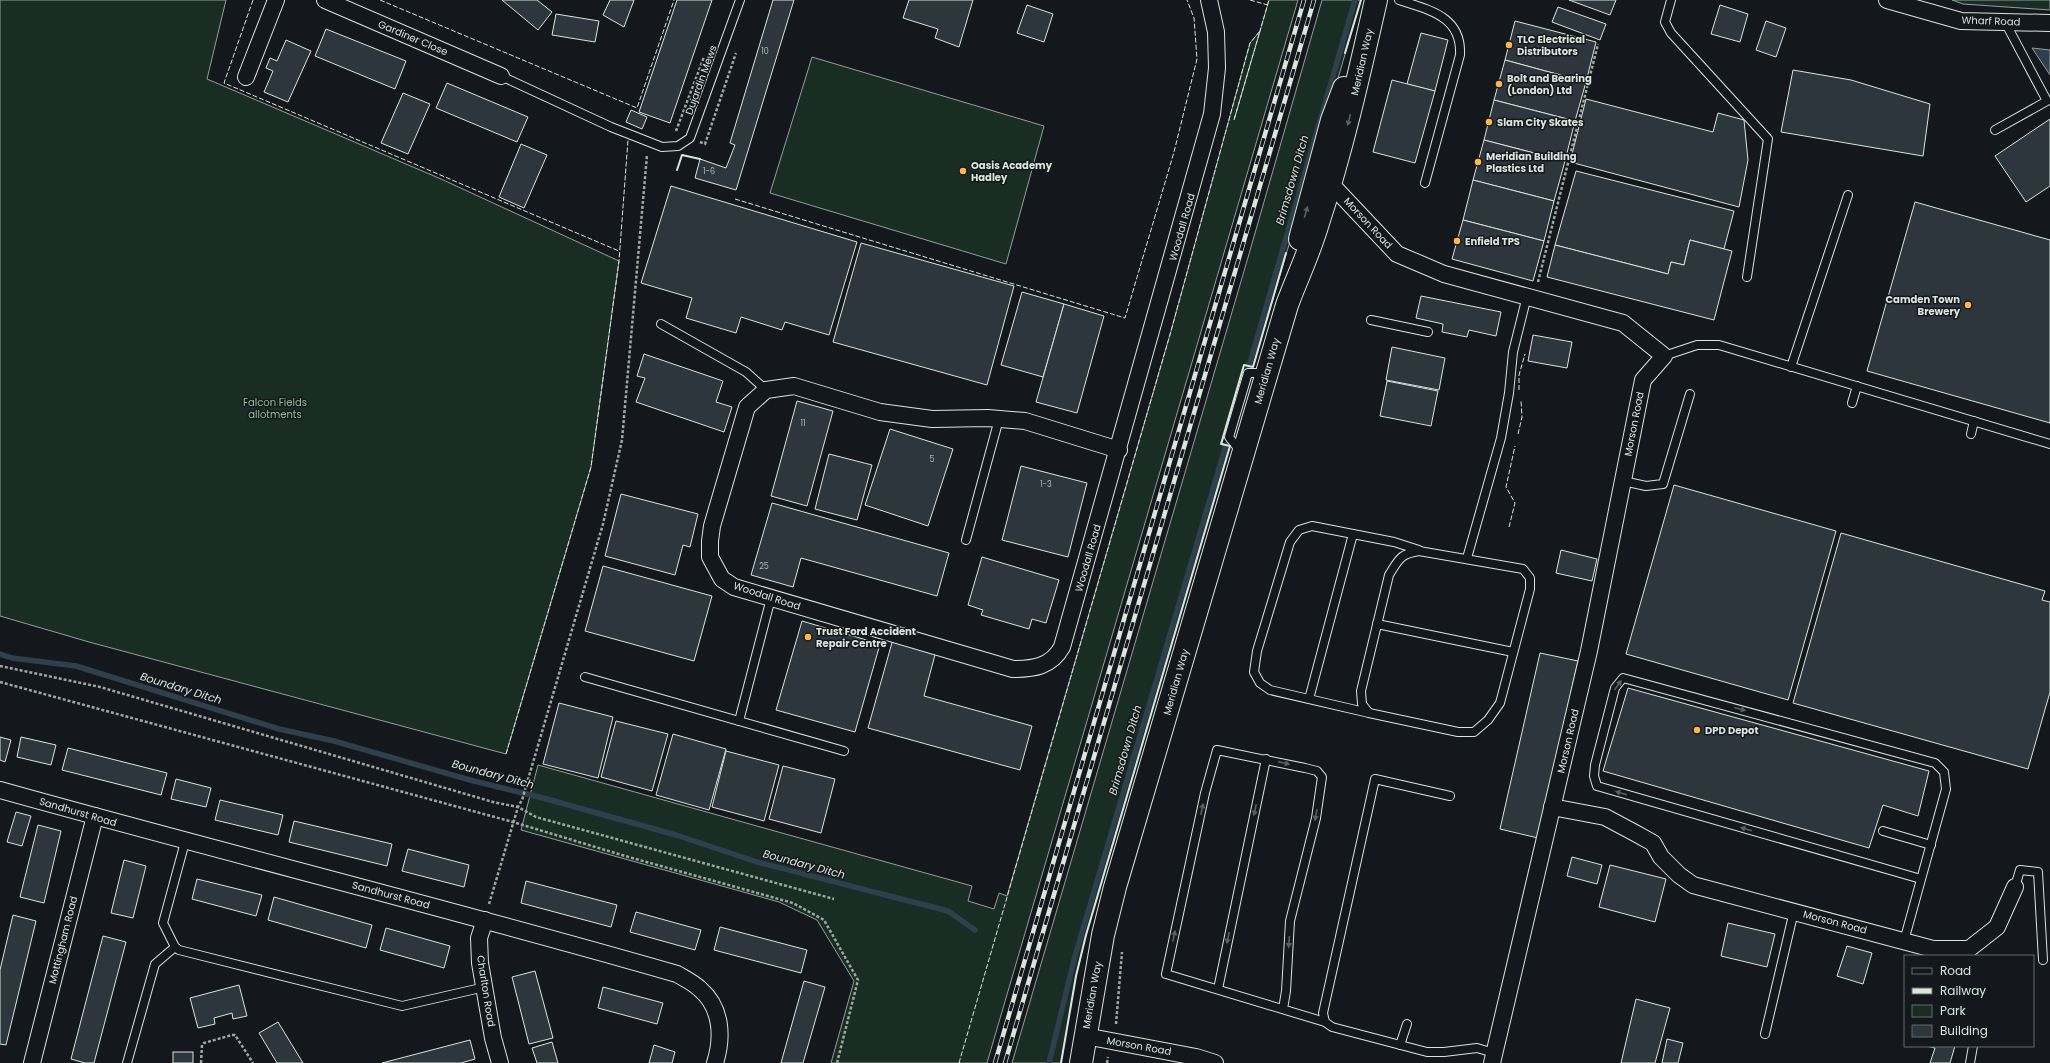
<svg xmlns="http://www.w3.org/2000/svg" width="2050" height="1063" font-family="Poppins,sans-serif">
<style>
.green{fill:#1a2d24;stroke:#939e99}
.water{fill:#2f3f4d;stroke:#939e99}
.lines{fill:none;stroke-linecap:round;stroke-linejoin:round}
.stream{stroke:#2f3f4d;stroke-width:5.5}
.building{fill:#2c363c;stroke:#d8e6dc}
.service-casing{stroke:#d8e6dc;stroke-width:10}
.minor-casing{stroke:#d8e6dc;stroke-width:18}
.primary-casing{stroke:#d8e6dc;stroke-width:24}
.path{stroke:#9da8a2;stroke-width:2.5;stroke-dasharray:3 2;stroke-linecap:butt}
.service{stroke:#14181c;stroke-width:8}
.minor{stroke:#14181c;stroke-width:16}
.primary{stroke:#14181c;stroke-width:22}
.rail-casing{stroke:#d8e6dc;stroke-width:4.5}
.rail{stroke:#14181c;stroke-width:3;stroke-dasharray:9;stroke-linecap:butt}
.fence{stroke:#d8e6dc;stroke-width:1;stroke-dasharray:5 2;stroke-linecap:butt}
.wall{stroke:#d8e6dc;stroke-width:2}
.oneway{fill:#59605f}
.poi-dot{fill:#ffb74d;stroke:#14181c;stroke-width:1.5}
.labels{text-anchor:middle;dominant-baseline:central;stroke-width:3;stroke-linejoin:round;paint-order:stroke}
.number-label{font-size:8px;fill:#adbab4}
.street-label{font-size:10px;fill:#d8e6dc;stroke:#14181c}
.poi-label{font-size:10px;font-weight:bold;fill:#d8e6dc;stroke:#14181c;text-anchor:start}
.park-label{font-size:10px;fill:#8ac095;stroke:#14181c}
.water-label{font-size:11px;font-style:italic;fill:#d8e6dc;stroke:#14181c}
</style>
<rect width="100%" height="100%" fill="#14181c"/>
<g class="green">
<path d="M0 0H226L207 79 441 179 619 261 591 467 506 754 89 642 0 616Z"/>
<path d="M1269 0H1298L987 1063H831L854 981 817 920 779 902 521 830 538 765 972 886 968 901 994 909 999 893 1007 896 1171 331 1250 43 1260 31Z"/>
<path d="M1322 0H1361L1253 367 1244 365 1222 443 1230 446 1086 935 1076 976 1061 1063H1012L1249 254Z"/>
<path d="M1952 0H2050V10L1963 4Z"/>
<path d="M812 57 1044 126 1006 264 770 193Z"/>
</g>
<path class="water" d="M2032 48 2050 50V75Z"/>
<g class="lines">
<g class="stream">
<path d="M1249 366 1355 0"/>
<path d="M0 654 12 658 76 666 279 729 334 741 470 780 543 798 676 835 757 862 948 911 975 930"/>
<path d="M1049 1063 1075 956 1226 445"/>
</g>
</g>
<g class="building">
<path d="M502 0H537L552 12 538 30Z"/>
<path d="M610 0H634L624 27 603 15Z"/>
<path d="M677 0H712L670 123 639 112Z"/>
<path d="M773 0H794L736 190 695 178 700 159 726 168 735 145 730 143Z"/>
<path d="M909 0H973L959 47 935 38 938 29 903 18Z"/>
<path d="M1569 0H1616L1610 15Z"/>
<path d="M1027 5 1053 14 1044 42 1017 33Z"/>
<path d="M1720 5 1748 14 1740 42 1711 34Z"/>
<path d="M1558 7 1606 24 1600 40 1552 22Z"/>
<path d="M556 14 599 21 595 42 552 35Z"/>
<path d="M1515 21 1596 42 1586 82 1505 60Z"/>
<path d="M1766 21 1786 28 1776 57 1756 50Z"/>
<path d="M326 29 406 61 395 89 315 56Z"/>
<path d="M1421 33 1448 40 1435 91 1407 84Z"/>
<path d="M286 40 311 51 288 102 264 92 273 71 266 68 270 58 277 61Z"/>
<path d="M1505 60 1586 82 1575 121 1494 100Z"/>
<path d="M1793 70 1851 80 1930 104 1923 156 1781 132Z"/>
<path d="M1392 80 1435 91 1415 163 1373 152Z"/>
<path d="M447 83 528 117 517 142 436 108Z"/>
<path d="M403 93 430 104 408 154 381 143Z"/>
<path d="M1586 99 1713 132 1718 113 1744 120 1748 160 1739 207 1570 162Z"/>
<path d="M1494 100 1575 121 1565 161 1484 140Z"/>
<path d="M631 110 647 117 642 129 626 122Z"/>
<path d="M2050 119V186L2026 202 1995 156Z"/>
<path d="M1484 140 1565 161 1554 201 1473 180Z"/>
<path d="M521 144 547 155 524 208 499 197Z"/>
<path d="M1576 171 1734 211 1724 249 1690 240 1684 265 1671 262 1668 274 1555 245Z"/>
<path d="M1473 180 1554 201 1544 241 1463 220Z"/>
<path d="M671 186 857 242 829 335 785 322 782 330 741 317 736 333 686 318 692 298 641 283Z"/>
<path d="M1915 202 2050 240V423L1867 371Z"/>
<path d="M1463 220 1544 241 1533 281 1452 259Z"/>
<path d="M1690 240 1732 251 1714 320 1547 277 1555 245 1668 274 1671 262 1684 265Z"/>
<path d="M861 243 1014 286 987 385 833 342Z"/>
<path d="M1022 292 1064 304 1043 377 1001 365Z"/>
<path d="M1421 296 1501 312 1496 336 1469 330 1467 337 1442 332 1443 324 1416 318Z"/>
<path d="M1064 304 1104 316 1077 413 1036 402Z"/>
<path d="M1533 335 1572 342 1567 368 1528 361Z"/>
<path d="M1392 347 1445 358 1439 390 1386 380Z"/>
<path d="M644 354 723 381 716 402 732 407 724 432 636 402 645 378 637 376Z"/>
<path d="M1387 381 1438 391 1431 426 1380 416Z"/>
<path d="M797 401 833 411 807 506 771 496Z"/>
<path d="M890 429 953 449 928 526 865 505Z"/>
<path d="M829 454 872 465 857 520 815 509Z"/>
<path d="M1021 466 1087 483 1068 557 1002 540Z"/>
<path d="M1674 485 1836 531 1788 700 1626 654Z"/>
<path d="M621 494 698 514 690 547 683 545 675 575 605 556Z"/>
<path d="M772 503 949 553 937 596 801 558 793 587 751 575Z"/>
<path d="M1841 533 2045 591 2042 600 2050 602V692L2028 769 1793 703Z"/>
<path d="M1561 550 1597 559 1592 581 1556 573Z"/>
<path d="M982 557 1059 580 1046 623 1032 619 1029 629 981 615 983 610 968 605Z"/>
<path d="M603 566 712 596 694 661 585 631Z"/>
<path d="M802 621 880 644 855 732 776 710Z"/>
<path d="M893 639 936 651 924 696 1032 726 1020 770 868 728Z"/>
<path d="M1540 653 1578 661 1538 838 1500 829Z"/>
<path d="M1628 688 1929 771 1918 816 1883 805 1869 848 1603 771Z"/>
<path d="M559 703 613 717 598 778 543 764Z"/>
<path d="M616 721 668 734 652 791 601 777Z"/>
<path d="M673 734 726 749 709 810 656 795Z"/>
<path d="M0 737 11 740 5 762 0 760Z"/>
<path d="M21 737 56 745 51 765 17 757Z"/>
<path d="M68 748 167 773 161 795 62 770Z"/>
<path d="M726 751 779 765 764 821 712 807Z"/>
<path d="M783 766 835 779 821 833 769 819Z"/>
<path d="M176 779 211 788 206 807 171 799Z"/>
<path d="M220 800 283 815 278 835 215 820Z"/>
<path d="M16 812 31 816 22 846 7 842Z"/>
<path d="M294 821 392 844 387 866 289 842Z"/>
<path d="M38 825 61 831 44 903 20 897Z"/>
<path d="M408 849 469 865 464 887 402 871Z"/>
<path d="M1572 857 1602 865 1597 884 1567 876Z"/>
<path d="M124 860 146 866 133 918 111 913Z"/>
<path d="M1610 865 1666 879 1655 922 1599 907Z"/>
<path d="M197 879 262 895 256 916 192 899Z"/>
<path d="M526 881 617 905 611 927 521 903Z"/>
<path d="M274 897 372 925 366 948 268 920Z"/>
<path d="M636 912 701 930 695 950 630 932Z"/>
<path d="M13 915 36 921 6 1045 0 1044V970Z"/>
<path d="M1728 923 1775 934 1767 967 1721 956Z"/>
<path d="M720 927 807 950 801 973 714 950Z"/>
<path d="M386 928 450 946 444 968 380 950Z"/>
<path d="M103 936 126 942 94 1063H85L71 1059Z"/>
<path d="M1847 946 1872 953 1863 984 1837 976Z"/>
<path d="M535 971 553 1038 529 1044 512 977Z"/>
<path d="M804 981 825 987 803 1063H781Z"/>
<path d="M239 985 247 1016 233 1019 232 1013 214 1018 215 1024 198 1028 190 998Z"/>
<path d="M603 987 663 1003 657 1024 598 1008Z"/>
<path d="M1636 999 1670 1008 1655 1063H1621Z"/>
<path d="M278 1022 303 1063H277L259 1033Z"/>
<path d="M1667 1039 1683 1043 1678 1063H1662Z"/>
<path d="M470 1040 475 1059 461 1063H382Z"/>
<path d="M552 1042 558 1063H537L532 1048Z"/>
<path d="M654 1045 675 1052 672 1063H649Z"/>
<path d="M1926 1046H1955L1950 1063H1930L1935 1048Z"/>
<rect x="173" y="1052" width="20" height="11"/>
</g>
<g class="lines">
<defs>
<g id="service">
<path d="M1399 0C1429 10 1462 16 1460 55L1425 183"/>
<path d="M1671 0 1665 22 1671 33 1768 139 1747 277"/>
<path d="M501 76 611 127 662 147 678 146 690 138 740 0"/>
<path d="M1995 130 2047 101 2005 22"/>
<path d="M1371 320 1428 332"/>
<path d="M661 324 746 372 766 390"/>
<path d="M1664 356 1697 345H1719L2050 444"/>
<path d="M1791 367 1848 195"/>
<path d="M1852 403 1857 386"/>
<path d="M1971 434 1974 421"/>
<path d="M1240 451 1229 437 1248 373H1266"/>
<path d="M1623 481 1646 486 1663 484 1690 394"/>
<path d="M966 540 999 419"/>
<path d="M1419 551 1523 569 1530 578V589L1500 703 1488 720 1474 732H1458L1369 713 1362 704 1361 691 1389 575C1399 559 1400 554 1419 551Z"/>
<path d="M1467 558 1501 438 1509 393 1513 352 1527 296"/>
<path d="M1377 624 1513 652"/>
<path d="M585 677 844 751"/>
<path d="M1309 699 1353 534"/>
<path d="M1369 713 1270 690 1260 683 1254 672 1257 651 1290 542 1299 530 1312 526 1394 542 1419 550"/>
<path d="M739 721 771 598"/>
<path d="M1450 796 1375 779 1323 1013 1325 1022 1332 1027 1427 1052H1444L1477 1048 1494 1053"/>
<path d="M1883 831 1931 845"/>
<path d="M185 842 163 923 175 947 179 950 402 1006 485 987"/>
<path d="M2015 887 2020 870 2038 872 2043 960"/>
<path d="M1904 941 1946 789 1944 772 1935 763 1623 678 1615 688 1595 765 1594 776 1597 786 1921 879"/>
<path d="M1218 989 1266 759"/>
<path d="M1283 1009 1286 991 1290 921 1316 818 1322 777 1317 771 1305 768 1217 750 1205 793 1166 974 1325 1022"/>
<path d="M1765 1034 1794 911"/>
<path d="M1400 1045 1407 1024"/>
<path d="M127 1063 155 964 175 947"/>
<path d="M1970 1063 1973 1046"/>
</g>
<g id="minor">
<path d="M325 0 501 76"/>
<path d="M1887 0 1961 21 2050 23"/>
<path d="M246 77 276 0"/>
<path d="M1330 183 1397 254 1444 274 1623 323 1664 356 1643 380 1589 651 1492 1063"/>
<path d="M1119 450 1025 421 988 418 932 419 880 412 794 386 766 390 747 407 712 526 710 541V557L722 579 734 587 1013 669C1033 669 1051 667 1062 647L1212 114 1217 68 1216 32 1209 0"/>
<path d="M0 790C225 853 452 909 677 974 684 978 694 983 700 989 722 1008 723 1037 715 1063"/>
<path d="M1552 807 1605 817 1635 833 1653 843 1661 857 1679 875 1693 885 1933 949H1969L1997 927 2015 887"/>
<path d="M485 920 479 938 480 963 493 1038 500 1063"/>
<path d="M1085 1036 1196 1057 1215 1063"/>
<path d="M32 1063 95 816"/>
</g>
<g id="primary">
<path d="M1300 239 1332 120 1344 88"/>
<path d="M1081 1063 1103 935 1115 887 1287 305C1297 278 1310 251 1318 223 1342 150 1359 75 1376 0"/>
</g>
</defs>
<use href="#service" class="service-casing"/>
<use href="#minor" class="minor-casing"/>
<use href="#primary" class="primary-casing"/>
<g class="path">
<path d="M676 131 704 57"/>
<path d="M700 142 705 144 736 53"/>
<path d="M1538 282 1598 44"/>
<path d="M0 666 100 687 493 802 518 807 536 817 834 899"/>
<path d="M0 682 513 822 625 856 793 903 824 920 858 980 837 1063"/>
<path d="M489 904 518 807 522 800 603 524 622 440 647 155"/>
<path d="M1116 1024 1122 952"/>
<path d="M201 1063 202 1045 204 1043 232 1035H235L253 1063"/>
<path d="M1107 1063 1108 1057"/>
</g>
<use href="#service" class="service"/>
<use href="#minor" class="minor"/>
<use href="#primary" class="primary"/>
<defs>
<g id="rail">
<path d="M995 1063 1304 0"/>
<path d="M1005 1063 1314 0"/>
</g>
</defs>
<use href="#rail" class="rail-casing"/>
<use href="#rail" class="rail"/>
<g class="fence">
<path d="M253 0 224 83 619 251"/>
<path d="M380 0 637 108 674 0"/>
<path d="M1250 0 1268 5"/>
<path d="M735 199 1125 318 1174 152 1197 59 1194 18 1187 0"/>
<path d="M1519 390V375L1525 354"/>
<path d="M1518 434 1522 417 1521 400"/>
<path d="M1509 527 1515 503 1506 487 1515 446"/>
<path d="M506 754 591 467 619 261 628 140"/>
<path d="M959 1063 1171 331 1250 43 1260 31 1234 120 1269 0"/>
</g>
<g class="wall">
<path d="M1345 53 1361 0"/>
<path d="M677 170 682 155 700 159"/>
<path d="M1061 1063 1076 976 1086 935 1230 446 1221 444 1244 365 1253 367 1286 253"/>
</g>
</g>
<defs><path id="oneway-solid" d="M-6-.8H1V-3.2L6.5 0L1 3.2V.8H-6Z"/></defs>
<g class="oneway">
<use href="#oneway-solid" transform="translate(1349 120) rotate(104)"/>
<use href="#oneway-solid" transform="translate(1306 212) rotate(-74)"/>
<use href="#oneway-solid" transform="translate(1618 685) rotate(-55)"/>
<use href="#oneway-solid" transform="translate(1740 709) rotate(15)"/>
<use href="#oneway-solid" transform="translate(1284 763) rotate(13)"/>
<use href="#oneway-solid" transform="translate(1621 793) rotate(-163)"/>
<use href="#oneway-solid" transform="translate(1202 809) rotate(-78)"/>
<use href="#oneway-solid" transform="translate(1255 810) rotate(102)"/>
<use href="#oneway-solid" transform="translate(1316 815) rotate(100)"/>
<use href="#oneway-solid" transform="translate(1746 829) rotate(-164)"/>
<use href="#oneway-solid" transform="translate(1174 936) rotate(-78)"/>
<use href="#oneway-solid" transform="translate(1228 938) rotate(102)"/>
<use href="#oneway-solid" transform="translate(1289 942) rotate(94)"/>
</g>
<g class="poi-dot">
<circle cx="1509" cy="45" r="4"/>
<circle cx="1499" cy="84" r="4"/>
<circle cx="1489" cy="122" r="4"/>
<circle cx="1478" cy="162" r="4"/>
<circle cx="963" cy="171" r="4"/>
<circle cx="1457" cy="241" r="4"/>
<circle cx="1968" cy="305" r="4"/>
<circle cx="808" cy="637" r="4"/>
<circle cx="1697" cy="730" r="4"/>
</g>
<g class="labels">
<g class="number-label">
<text x="765" y="51">10</text>
<text x="709" y="171">1-6</text>
<text x="803" y="423">11</text>
<text x="932" y="459">5</text>
<text x="1046" y="484">1-3</text>
<text x="764" y="566">25</text>
</g>
<g class="street-label">
<text transform="translate(1991 21) rotate(2)">Wharf Road</text>
<text transform="translate(413 38) rotate(23)">Gardiner Close</text>
<text transform="translate(1362 62) rotate(-77)">Meridian Way</text>
<text transform="translate(701 80) rotate(-70)">Dujardin Mews</text>
<text transform="translate(1368 223) rotate(47)">Morson Road</text>
<text transform="translate(1182 227) rotate(-74)">Woodall Road</text>
<text transform="translate(1267 371) rotate(-74)">Meridian Way</text>
<text transform="translate(1634 424) rotate(-79)">Morson Road</text>
<text transform="translate(1088 558) rotate(-74)">Woodall Road</text>
<text transform="translate(767 596) rotate(18)">Woodall Road</text>
<text transform="translate(1176 682) rotate(-74)">Meridian Way</text>
<text transform="translate(1568 741) rotate(-77)">Morson Road</text>
<text transform="translate(78 812) rotate(16)">Sandhurst Road</text>
<text transform="translate(391 895) rotate(15)">Sandhurst Road</text>
<text transform="translate(1835 922) rotate(15)">Morson Road</text>
<text transform="translate(63 940) rotate(-76)">Mottingham Road</text>
<text transform="translate(486 991) rotate(81)">Charlton Road</text>
<text transform="translate(1092 995) rotate(-80)">Meridian Way</text>
<text transform="translate(1139 1046) rotate(10)">Morson Road</text>
</g>
<g class="poi-label">
<text x="1517" y="39">TLC Electrical<tspan x="1517" dy="12">Distributors</tspan></text>
<text x="1507" y="78">Bolt and Bearing<tspan x="1507" dy="12">(London) Ltd</tspan></text>
<text x="1497" y="122">Slam City Skates</text>
<text x="1486" y="156">Meridian Building<tspan x="1486" dy="12">Plastics Ltd</tspan></text>
<text x="971" y="165">Oasis Academy<tspan x="971" dy="12">Hadley</tspan></text>
<text x="1465" y="241">Enfield TPS</text>
<text x="1960" y="299" text-anchor="end">Camden Town<tspan x="1960" dy="12">Brewery</tspan></text>
<text x="816" y="631">Trust Ford Accident<tspan x="816" dy="12">Repair Centre</tspan></text>
<text x="1705" y="730">DPD Depot</text>
</g>
<g class="park-label">
<text x="275" y="402">Falcon Fields<tspan x="275" dy="12">allotments</tspan></text>
</g>
<g class="water-label">
<text transform="translate(1292 180) rotate(-74)">Brimsdown Ditch</text>
<text transform="translate(181 688) rotate(17)">Boundary Ditch</text>
<text transform="translate(1125 750) rotate(-74)">Brimsdown Ditch</text>
<text transform="translate(493 774) rotate(15)">Boundary Ditch</text>
<text transform="translate(804 864) rotate(15)">Boundary Ditch</text>
</g>
</g>
<rect x="1904" y="955" width="130" height="92" fill="#14181c" stroke="#626a69"/>
<rect x="1912" y="968" width="20" height="6" fill="#14181c" stroke="#626a69"/>
<text x="1940" y="975" font-size="12" fill="#d8e6dc">Road</text>
<rect x="1912" y="988" width="20" height="6" fill="#d8e6dc" stroke="#626a69"/>
<text x="1940" y="995" font-size="12" fill="#d8e6dc">Railway</text>
<rect x="1912" y="1005" width="20" height="12" fill="#1a2d24" stroke="#626a69"/>
<text x="1940" y="1015" font-size="12" fill="#d8e6dc">Park</text>
<rect x="1912" y="1025" width="20" height="12" fill="#2c363c" stroke="#626a69"/>
<text x="1940" y="1035" font-size="12" fill="#d8e6dc">Building</text>
</svg>
